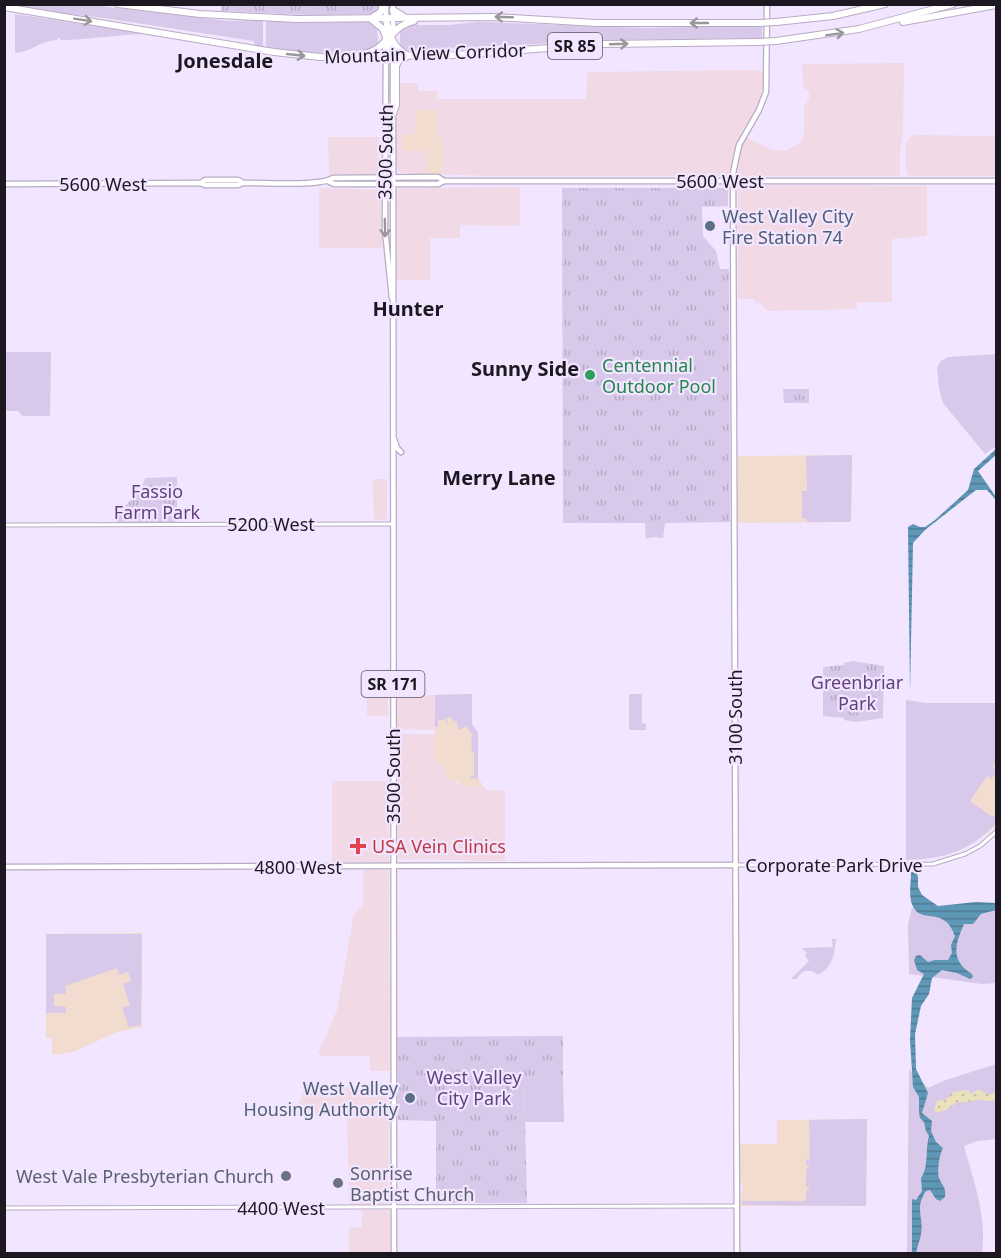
<svg xmlns="http://www.w3.org/2000/svg" width="1001" height="1258" font-family="'Noto Sans',sans-serif">
<style>
.commercial{fill:#f1d9e5}
.education{fill:#f2dcd0}
.grass{fill:#d8c8e9}
.sand{fill:url(#sand-dots)}
.park{fill:url(#park-tufts)}
.water{fill:url(#water-rules)}
.lines{fill:none;stroke-linecap:round;stroke-linejoin:round}
.minor-casing{stroke:#b8abc4;stroke-width:5}
.major-casing{stroke:#b8abc4;stroke-width:7}
.highway-casing{stroke:#b8abc4;stroke-width:8}
.minor{stroke:#fff;stroke-width:3}
.major{stroke:#fff;stroke-width:4.5}
.highway{stroke:#fff;stroke-width:6}
.highway-bridge-casing{stroke:#b8abc4;stroke-width:8;stroke-linecap:butt}
.highway-bridge{stroke:#fff;stroke-width:6}
.oneway{stroke:#99979b}
.service-dot{fill:#5c6f8a;stroke:#f2e5ff;stroke-width:2}
.leisure-dot{fill:#2e9e5b;stroke:#f2e5ff;stroke-width:2}
.health-dot{fill:#e0444e;stroke:#f2e5ff;stroke-width:2}
.worship-dot{fill:#6b7280;stroke:#f2e5ff;stroke-width:2}
.labels{text-anchor:middle;dominant-baseline:central;stroke-width:4.5;stroke-linejoin:round;paint-order:stroke}
.shield{fill:#f2e5ff;stroke:#5c5563;stroke-width:1.5}
.shield-label{font-size:16px;font-weight:bold;fill:#1c1720}
.street-label{font-size:18px;fill:#1c1720;stroke:#f2e5ff}
.service-label{font-size:18px;fill:#4e5e75;stroke:#f2e5ff;text-anchor:start}
.leisure-label{font-size:18px;fill:#27864d;stroke:#f2e5ff;text-anchor:start}
.park-label{font-size:18px;fill:#63407f;stroke:#f2e5ff}
.health-label{font-size:18px;fill:#be3a42;stroke:#f2e5ff;text-anchor:start}
.worship-label{font-size:18px;fill:#5b616d;stroke:#f2e5ff;text-anchor:start}
.neighbourhood-label{font-size:20px;font-weight:bold;fill:#1c1720;stroke:#f2e5ff}
</style>
<defs>
<pattern id="sand-dots" width="8" height="8" patternUnits="userSpaceOnUse" patternTransform="scale(1.5)"><rect width="8" height="8" fill="#ebe1bc"/><path d="M2 2h.1M6 6h.1" fill="none" stroke="#c9c0a1" stroke-width="1.8" stroke-linecap="round"/></pattern>
<pattern id="park-tufts" width="24" height="20" patternUnits="userSpaceOnUse" patternTransform="scale(1.5)"><rect width="24" height="20" fill="#d8c8e9"/><path d="M3 7l-1-3M5 7V3M7 7l1-3M15 17l-1-3M17 17v-4M19 17l1-3" fill="none" stroke="#b9abc8"/></pattern>
<pattern id="water-rules" width="6" height="5" patternUnits="userSpaceOnUse" patternTransform="scale(1.5)"><rect width="6" height="5" fill="#5f97b7"/><path d="M0 2.5h6" fill="none" stroke="#4e7a94"/></pattern>
</defs>
<rect width="100%" height="100%" fill="#f2e5ff"/>
<g class="commercial">
<path d="M904 63 903 134 900 151V173L898 176H493L402 173 396 168 397 83H418V91H437V99H586L587 72 758 70 764 75 761 96 754 112 740 134 772 150 785 151 801 142 804 133V107L809 99V92L803 87 802 64Z"/>
<path d="M996 134V176H909L906 173V143L908 139 914 135 992 136Z"/>
<path d="M328 137H379L378 173 373 175H329Z"/>
<path d="M738 185 927 186V236L892 239V302H857V309L768 311 764 309 762 304 760 302 758 304 753 299H738Z"/>
<path d="M520 187V226L460 225V238H430V280H397V193L400 188Z"/>
<path d="M319 188 378 190 381 194 382 248H319Z"/>
<path d="M373 479H387V519L374 520Z"/>
<rect x="367" y="695" width="21" height="21"/>
<path d="M397 695H435V730L397 729Z"/>
<path d="M397 734H435V762L443 765 444 770 462 787H484L487 790H505V861L398 859Z"/>
<path d="M332 781H388L389 863 332 862Z"/>
<path d="M363 870H389L390 1071H370V1056H323L318 1054 337 1010 354 914 363 905Z"/>
<path d="M305 1087H390L388 1204 349 1205 347 1115H295Z"/>
<path d="M362 1210H390V1253H349V1228L362 1227Z"/>
</g>
<g class="education">
<path d="M415 110H437V133L442 139V173H426L425 151H403V134H415Z"/>
<path d="M852 455 851 522 738 523V456Z"/>
<path d="M472 694V724L478 733V778L484 787H462L458 781H449L443 765 435 763V695Z"/>
<path d="M996 749V825L984 836 957 799Z"/>
<path d="M142 933V1027L117 1032 73 1052 52 1055V1038H46V934Z"/>
<path d="M867 1119 866 1206H740L743 1185 740 1182V1144H777V1120Z"/>
</g>
<g class="grass">
<path d="M15 5H91L228 21 263 20V47L255 45 254 41 104 18 15 8Z"/>
<path d="M15 14 148 34C118 34 90 40 60 40V38H58L57 40C42 40 32 51 17 53L15 52Z"/>
<path d="M266 21 325 23 365 21 377 25 378 45 367 51 310 53 271 48 266 46Z"/>
<path d="M479 22 646 28 762 25V38L606 40 424 50C417 55 406 53 400 47V29L416 23 417 25H448Z"/>
<path d="M4 352H51L50 415 49 416H23L18 411H5Z"/>
<path d="M996 354V446L985 454 943 403 939 389 937 367 941 361 948 357Z"/>
<path d="M852 455 851 522H807V519L802 518V491H807L806 456Z"/>
<path d="M472 694V724L478 733V778L471 779V776H474V752H472L471 738 473 735 466 726 460 730 456 724 458 721H454L450 717 446 719 448 722 446 723V716L445 720H439L438 716V727H435V695Z"/>
<path d="M629 694H642V723L646 724V730H629Z"/>
<path d="M906 700 927 703H996V761L993 767 996 771 992 779 987 776 970 801 991 816H996V823C971 851 944 859 906 860Z"/>
<path d="M912 908 996 910V983L982 984 909 974 908 924Z"/>
<path d="M46 934H142L141 1025 129 1027 122 1008 130 1005 123 984 131 981 128 972 119 975 117 968 65 986 66 994H54V1006L66 1007V1013H46Z"/>
<path d="M832 939H836C834 955 833 967 818 975 811 968 801 970 797 979H791L809 961 805 956 807 953 802 948 833 947Z"/>
<path d="M996 1064V1139L977 1141 964 1146C974 1183 987 1216 982 1253L907 1254 909 1069 928 1088 946 1080Z"/>
<path d="M524 1075H563L564 1122H525Z"/>
<path d="M867 1119 866 1206 742 1205V1201H806V1191L810 1190 806 1186V1170L810 1165H806V1160L810 1159 809 1120Z"/>
</g>
<path class="sand" d="M979 1089C984 1093 991 1097 996 1091V1099C990 1102 988 1101 982 1100 974 1099 968 1104 957 1102L948 1109 937 1113 934 1110 937 1101 947 1099 953 1092 967 1090 971 1094Z"/>
<g class="park">
<path d="M221 4 382 5V8L375 14 309 15 221 11Z"/>
<path d="M562 188H723L728 191V206L702 207 703 236 716 251 720 269H729L730 522 665 523 663 538 653 537 646 539 645 523H563Z"/>
<path d="M783 389H809V403H784Z"/>
<path d="M177 477V522L118 523 116 520C122 503 142 496 145 478Z"/>
<path d="M853 661 884 666 883 718 856 722 844 720V718L823 716V667L844 665V663Z"/>
<path d="M563 1036V1075L524 1076 527 1203H436V1121L398 1120 397 1037Z"/>
</g>
<g class="water">
<path d="M996 449V455L978 471 996 497V500L987 490H976L925 530 913 543 910 693 908 527 913 524 920 527H925L935 520 968 490 974 469Z"/>
<path d="M916 871 918 877V887L922 895 938 906 976 902 996 903V910L981 914 973 924H964C955 945 950 960 972 974L973 977 970 979 957 973 942 970 932 978 929 994 921 1006 915 1034 916 1069 928 1093 922 1113 932 1121 931 1131 936 1142 943 1148C939 1154 937 1173 939 1178 943 1188 946 1186 945 1197L940 1201 936 1199 930 1190 926 1191C914 1209 924 1216 921 1234 920 1240 917 1247 916 1253L912 1254V1199L916 1200 922 1191 921 1178C929 1167 925 1150 929 1136L926 1131 924 1122 920 1118 919 1112V1097L913 1087 910 1040 912 998 924 974 917 970 914 960 916 956 920 955 928 962 935 960H948L952 953 951 945 955 936C944 903 918 928 911 901 909 892 911 881 911 872Z"/>
</g>
<g class="lines">
<defs>
<g id="minor">
<path d="M4 525 393 524"/>
<path d="M735 865 933 864 965 854 980 846 996 832"/>
<path d="M4 1208 737 1206"/>
</g>
<g id="major">
<path d="M386 4V20"/>
<path d="M393 30V4"/>
<path d="M386 47 385 230 392 298"/>
<path d="M393 54 394 1254"/>
<path d="M328 181 334 184H438L444 181H996"/>
<path d="M201 183 205 180H238L243 183"/>
<path d="M4 184 201 183 205 185H238L243 183C263 182 319 187 333 178L438 177 444 181"/>
<path d="M394 439 397 448 401 452"/>
<path d="M4 867 735 865"/>
<path d="M737 1254 733 173 739 145 759 110 766 92 767 4"/>
</g>
<g id="highway">
<path d="M118 4 200 14 297 19 495 17 596 23H758"/>
<path d="M4 7 274 52 320 57 454 55 604 44 758 42"/>
<path d="M393 10 403 16"/>
<path d="M374 16 381 12 383 4"/>
<path d="M371 19 383 29 393 56"/>
<path d="M386 19C388 34 393 48 407 55"/>
<path d="M776 22 833 16 885 4"/>
<path d="M903 22 996 5"/>
<path d="M776 41 859 29 953 4"/>
<path d="M386 48C390 34 400 24 414 21"/>
<path d="M364 54C379 51 388 40 393 27"/>
<path d="M393 114 396 105V66L399 60 405 58"/>
</g>
</defs>
<use href="#minor" class="minor-casing"/>
<use href="#major" class="major-casing"/>
<use href="#highway" class="highway-casing"/>
<use href="#minor" class="minor"/>
<use href="#major" class="major"/>
<use href="#highway" class="highway"/>
<defs>
<g id="highway-bridge">
<path d="M758 23 776 22"/>
<path d="M758 42 776 41"/>
</g>
</defs>
<use href="#highway-bridge" class="highway-bridge-casing"/>
<use href="#highway-bridge" class="highway-bridge"/>
</g>
<defs><path id="oneway-shaft" d="M-6 0H5M1.5-3L5.5 0L1.5 3" fill="none" stroke-width="1.6" stroke-linecap="round" stroke-linejoin="round" transform="scale(1.5)"/></defs>
<g class="oneway">
<use href="#oneway-shaft" transform="translate(504 17) rotate(-178)"/>
<use href="#oneway-shaft" transform="translate(83 20) rotate(9)"/>
<use href="#oneway-shaft" transform="translate(699 23) rotate(-180)"/>
<use href="#oneway-shaft" transform="translate(835 34) rotate(-9)"/>
<use href="#oneway-shaft" transform="translate(619 44) rotate(-2)"/>
<use href="#oneway-shaft" transform="translate(296 55) rotate(6)"/>
<use href="#oneway-shaft" transform="translate(385 228) rotate(89)"/>
</g>
<g class="service-dot">
<circle cx="710" cy="226" r="6"/>
<circle cx="410" cy="1098" r="6"/>
</g>
<circle class="leisure-dot" cx="590" cy="375" r="6"/>
<path class="health-dot" d="M355 837h6v6h6v6h-6v6h-6v-6h-6v-6h6z"/>
<g class="worship-dot">
<circle cx="286" cy="1176" r="6"/>
<circle cx="338" cy="1183" r="6"/>
</g>
<g class="labels">
<g class="shield">
<rect x="548" y="33" width="54" height="26" rx="4.5"/>
<rect x="361.5" y="671" width="63" height="26" rx="4.5"/>
</g>
<g class="shield-label">
<text x="575" y="46">SR 85</text>
<text x="393" y="684">SR 171</text>
</g>
<g class="street-label">
<text transform="translate(425 53) rotate(-2)">Mountain View Corridor</text>
<text transform="translate(385 152) rotate(-89)">3500 South</text>
<text x="720" y="181">5600 West</text>
<text x="103" y="184">5600 West</text>
<text x="271" y="524">5200 West</text>
<text transform="translate(735 717) rotate(-90)">3100 South</text>
<text transform="translate(393 776) rotate(-90)">3500 South</text>
<text x="834" y="865">Corporate Park Drive</text>
<text x="298" y="867">4800 West</text>
<text x="281" y="1208">4400 West</text>
</g>
<g class="service-label">
<text x="722" y="216">West Valley City<tspan x="722" dy="21">Fire Station 74</tspan></text>
<text x="398" y="1088" text-anchor="end">West Valley<tspan x="398" dy="21">Housing Authority</tspan></text>
</g>
<g class="leisure-label">
<text x="602" y="365">Centennial<tspan x="602" dy="21">Outdoor Pool</tspan></text>
</g>
<g class="park-label">
<text x="157" y="491">Fassio<tspan x="157" dy="21">Farm Park</tspan></text>
<text x="857" y="682">Greenbriar<tspan x="857" dy="21">Park</tspan></text>
<text x="474" y="1077">West Valley<tspan x="474" dy="21">City Park</tspan></text>
</g>
<g class="health-label">
<text x="372" y="846">USA Vein Clinics</text>
</g>
<g class="worship-label">
<text x="350" y="1173">Sonrise<tspan x="350" dy="21">Baptist Church</tspan></text>
<text x="274" y="1176" text-anchor="end">West Vale Presbyterian Church</text>
</g>
<g class="neighbourhood-label">
<text x="225" y="60">Jonesdale</text>
<text x="408" y="308">Hunter</text>
<text x="525" y="368">Sunny Side</text>
<text x="499" y="477">Merry Lane</text>
</g>
</g>
<rect width="1001" height="1258" fill="none" stroke="#1c1720" stroke-width="12"/>
</svg>
